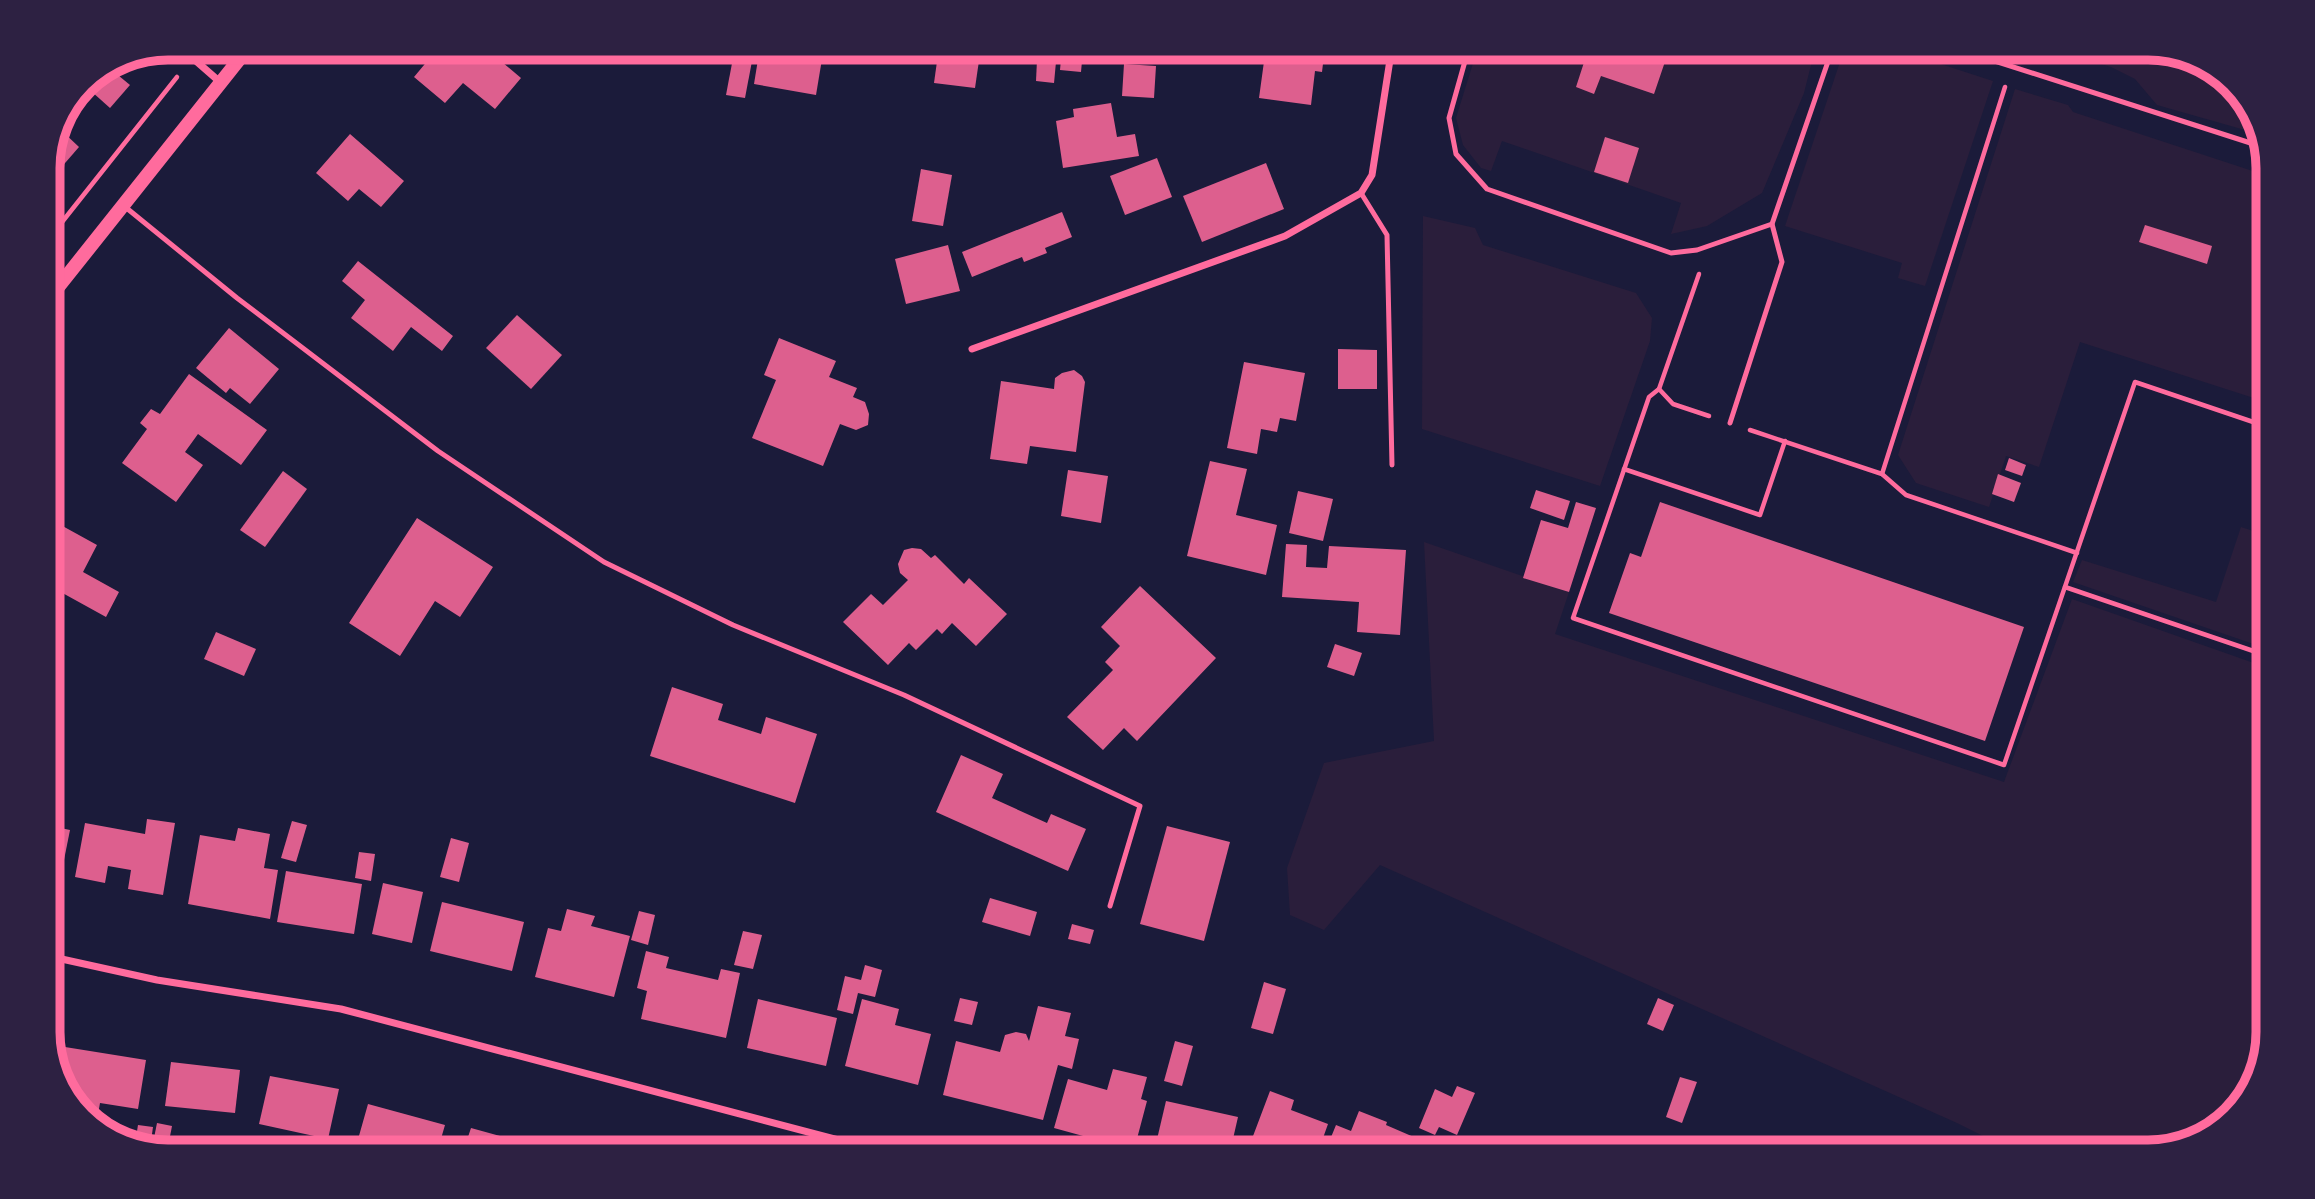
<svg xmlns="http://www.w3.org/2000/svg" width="2315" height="1199" font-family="'Golos Text',sans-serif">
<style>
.green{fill:#2a1e3b}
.building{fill:#dd5f8e}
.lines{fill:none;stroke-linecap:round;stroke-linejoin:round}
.path{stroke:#ff6b9d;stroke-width:4.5}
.service{stroke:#ff6b9d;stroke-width:5}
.minor{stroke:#ff6b9d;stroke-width:7}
.secondary{stroke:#ff6b9d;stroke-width:14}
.rim{fill:none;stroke:#ff6b9d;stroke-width:9}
</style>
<rect width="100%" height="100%" fill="#1b1b3a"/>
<g class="green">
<path d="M1478 47H1809L1812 61 1804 93 1762 193 1707 226 1671 234 1681 203 1502 141 1491 171 1481 168 1463 145 1456 118Z"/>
<path d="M1850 47H1888L1993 81 1925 286 1898 278 1902 263 1785 226 1844 50Z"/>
<path d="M2020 47H2147L2201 60 2248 101 2259 134 2157 105 2135 79 2111 67 2081 58 2044 60Z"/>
<path d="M2015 89 2068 105 2073 112 2268 176V411L2260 400 2080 342 2039 467 2006 456 1989 507 1916 483 1898 455Z"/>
<path d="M1423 216 1475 228 1483 245 1636 293 1652 318 1650 341 1600 486 1422 429Z"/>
<path d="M2241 527 2266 535 2268 531V649L2073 582 2082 560 2216 602Z"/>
<path d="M1424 542 1569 592 1555 634 2004 782 2072 599 2268 668V1031L2255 1085 2214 1132 2148 1152H2015L1957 1123 1380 865 1324 930 1290 915 1287 868 1324 763 1434 741Z"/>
</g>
<g class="building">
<path d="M439 47H484L521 78 495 109 463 83 445 103 414 77Z"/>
<path d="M620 47H649L651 49 638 63Z"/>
<path d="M760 47H824L816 95 754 84Z"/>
<path d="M939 47H981L975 88 934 83Z"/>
<path d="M1266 47H1325L1322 72 1315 71 1311 105 1259 98Z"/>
<path d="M1589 47H1670L1654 94 1601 76 1594 94 1576 87Z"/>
<path d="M1062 48 1083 50 1081 72 1060 70Z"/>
<path d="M733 58 752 61 745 98 726 95Z"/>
<path d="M1037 60 1056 62 1054 83 1036 81Z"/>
<path d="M1124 64 1156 66 1154 98 1122 96Z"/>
<path d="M107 66 130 85 110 108 82 83Z"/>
<path d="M1111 103 1117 137 1135 134 1139 156 1063 168 1056 121 1074 117 1073 109Z"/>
<path d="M61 130 79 147 59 170 48 160Z"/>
<path d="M350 134 404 181 381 207 359 189 348 201 316 173Z"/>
<path d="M1605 137 1639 148 1628 183 1594 172Z"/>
<path d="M1157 158 1172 197 1125 215 1110 176Z"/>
<path d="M1266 163 1284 209 1202 242 1183 196Z"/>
<path d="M921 169 952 175 943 226 912 221Z"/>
<path d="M1062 212 1072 237 1045 248 1047 253 1024 262 1022 257 972 277 962 252Z"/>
<path d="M2145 225 2212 246 2207 264 2139 242Z"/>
<path d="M948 245 960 291 906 304 895 259Z"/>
<path d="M358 261 453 336 442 351 411 327 393 351 351 318 365 300 342 281Z"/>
<path d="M517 315 562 355 531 389 486 348Z"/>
<path d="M229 328 279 369 250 404 230 388 226 393 196 368Z"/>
<path d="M779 338 836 361 829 377 857 388 853 397 865 402 869 414 868 425 856 430 840 424 823 466 752 438 776 380 764 375Z"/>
<path d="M1338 349 1377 350V389H1338Z"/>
<path d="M1244 362 1305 373 1296 421 1280 418 1277 432 1261 429 1257 454 1227 448Z"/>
<path d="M1074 370 1082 376 1085 382 1076 452 1030 446 1027 464 990 459 1001 381 1054 389 1055 378 1062 373Z"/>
<path d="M189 374 267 430 241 465 198 434 185 452 203 465 176 502 122 463 147 429 140 423 151 409 160 414Z"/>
<path d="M2009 458 2026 465 2022 476 2005 470Z"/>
<path d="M1210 461 1247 469 1236 515 1277 525 1266 575 1187 556Z"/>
<path d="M1068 470 1108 476 1101 523 1061 516Z"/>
<path d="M283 471 307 489 265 547 240 530Z"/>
<path d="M1998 474 2021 483 2014 502 1992 494Z"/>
<path d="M1536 490 1570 501 1564 520 1530 508Z"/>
<path d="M1298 491 1333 499 1323 541 1289 533Z"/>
<path d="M1576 502 1596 508 1569 592 1523 578 1541 520 1568 528Z"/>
<path d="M1660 502 2024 627 1985 741 1609 613 1630 553 1641 557Z"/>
<path d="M48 518 97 545 83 572 119 592 106 617 48 585Z"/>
<path d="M417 518 493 567 460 617 435 601 400 656 349 623Z"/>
<path d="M1286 544 1307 545 1306 567 1327 568 1329 546 1406 550 1400 635 1357 632 1359 602 1282 597Z"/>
<path d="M912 548 921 549 931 558 935 555 964 584 969 578 1007 614 976 646 952 623 942 634 937 629 916 650 909 643 888 665 843 622 871 594 883 605 908 580 900 573 898 564 904 550Z"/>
<path d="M1140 586 1216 658 1137 741 1124 728 1103 750 1067 717 1113 670 1105 662 1120 646 1101 627Z"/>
<path d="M216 632 256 649 244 676 204 659Z"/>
<path d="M1335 644 1362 653 1354 676 1327 667Z"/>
<path d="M672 687 723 704 718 720 761 734 766 717 817 734 795 803 650 756Z"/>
<path d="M961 755 1003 774 992 798 1047 823 1051 814 1086 829 1068 871 936 812Z"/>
<path d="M147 819 175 823 163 895 128 889 131 870 108 866 105 883 75 877 85 823 145 834Z"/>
<path d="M292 821 307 825 296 862 281 858Z"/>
<path d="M51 826 70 830 63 865 48 861V842Z"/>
<path d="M1167 826 1230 842 1204 941 1140 924Z"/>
<path d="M238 828 270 834 264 868 278 870 270 919 188 904 200 835 235 841Z"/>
<path d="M451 838 469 843 459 882 440 877Z"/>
<path d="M359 852 375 854 371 881 355 878Z"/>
<path d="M286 871 362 884 354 934 277 922Z"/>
<path d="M383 883 423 892 412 943 372 934Z"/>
<path d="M990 898 1037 912 1030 936 982 922Z"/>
<path d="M442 902 524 922 512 971 430 951Z"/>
<path d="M567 909 595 916 591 926 630 936 614 997 535 977 548 928 561 931Z"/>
<path d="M639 911 655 915 648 945 631 940Z"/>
<path d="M1072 924 1094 930 1090 944 1068 939Z"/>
<path d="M743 931 762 935 753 969 734 965Z"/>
<path d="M646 951 669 957 666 968 718 980 721 969 740 973 726 1038 641 1019 647 991 637 988Z"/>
<path d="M865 965 882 970 875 997 858 993 853 1014 837 1010 845 976 861 980Z"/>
<path d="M1264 982 1286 989 1273 1034 1251 1028Z"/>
<path d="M960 998 978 1002 972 1025 954 1021Z"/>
<path d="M1658 998 1674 1005 1663 1031 1647 1024Z"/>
<path d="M758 999 837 1018 826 1066 747 1048Z"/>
<path d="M862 999 899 1009 895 1025 931 1034 918 1085 845 1066Z"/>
<path d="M1038 1006 1071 1013 1065 1036 1079 1039 1072 1069 1058 1065 1043 1120 943 1095 956 1041 1000 1052 1005 1035 1016 1032 1026 1034 1029 1041Z"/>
<path d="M1175 1041 1193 1046 1182 1086 1164 1081Z"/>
<path d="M65 1047 146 1060 138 1109 100 1103 97 1120H92L67 1098 60 1078Z"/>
<path d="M171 1062 240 1070 235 1113 165 1106Z"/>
<path d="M1113 1069 1147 1077 1141 1099 1147 1101 1134 1150 1054 1128 1068 1079 1107 1090Z"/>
<path d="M270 1076 339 1089 328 1139 259 1124Z"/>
<path d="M1680 1077 1697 1082 1682 1123 1666 1117Z"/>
<path d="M1457 1086 1475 1093 1457 1135 1439 1127 1435 1135 1419 1128 1435 1089 1452 1097Z"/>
<path d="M1270 1091 1294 1100 1291 1110 1328 1124 1318 1152H1247Z"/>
<path d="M1166 1101 1238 1117 1230 1152H1154Z"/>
<path d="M368 1104 445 1125 438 1149 445 1152 355 1150Z"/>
<path d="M1359 1111 1387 1122 1386 1125 1423 1141 1419 1152H1325L1336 1125 1351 1131Z"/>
<path d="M157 1123 172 1126 167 1152 152 1148Z"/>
<path d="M138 1125 153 1127 150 1148 135 1144Z"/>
<path d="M471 1128 536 1146 535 1152H463Z"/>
<path d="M251 1138 268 1142 266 1152H248Z"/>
</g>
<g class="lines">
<g class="path">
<path d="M47 241 177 77"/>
<path d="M1699 274 1659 389 1673 404 1709 416"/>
<path d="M1659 389 1649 397 1573 618 2004 765 2135 382 2268 427"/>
<path d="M1750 430 1882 474 2005 87"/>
<path d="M1624 469 1760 515 1785 441"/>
<path d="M1882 474 1906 495 2077 553"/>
<path d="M2065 587 2268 656"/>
</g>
<g class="service">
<path d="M1469 47 1449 118 1456 154 1487 189 1671 253 1697 250 1772 224"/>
<path d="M1951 47 2263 147"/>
<path d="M1361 193 1387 235 1392 465"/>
<path d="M124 206 237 298 438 451 604 562 733 625 904 695 1140 806 1110 906"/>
<path d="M1730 423 1782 262 1772 224 1833 47"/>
</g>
<g class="minor">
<path d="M180 47 220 82"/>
<path d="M972 349 1285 236 1361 193 1372 175 1392 47"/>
<path d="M48 956 157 980 341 1009 884 1152"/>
</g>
<path class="secondary" d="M47 301 249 47"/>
</g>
<path d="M0 0H2315V1199H0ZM168 60H2148A108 108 0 0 1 2256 168V1032A108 108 0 0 1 2148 1140H168A108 108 0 0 1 60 1032V168A108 108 0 0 1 168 60Z" fill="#2d2142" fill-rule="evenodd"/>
<path class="rim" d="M168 60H2148A108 108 0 0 1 2256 168V1032A108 108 0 0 1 2148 1140H168A108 108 0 0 1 60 1032V168A108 108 0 0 1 168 60Z"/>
</svg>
